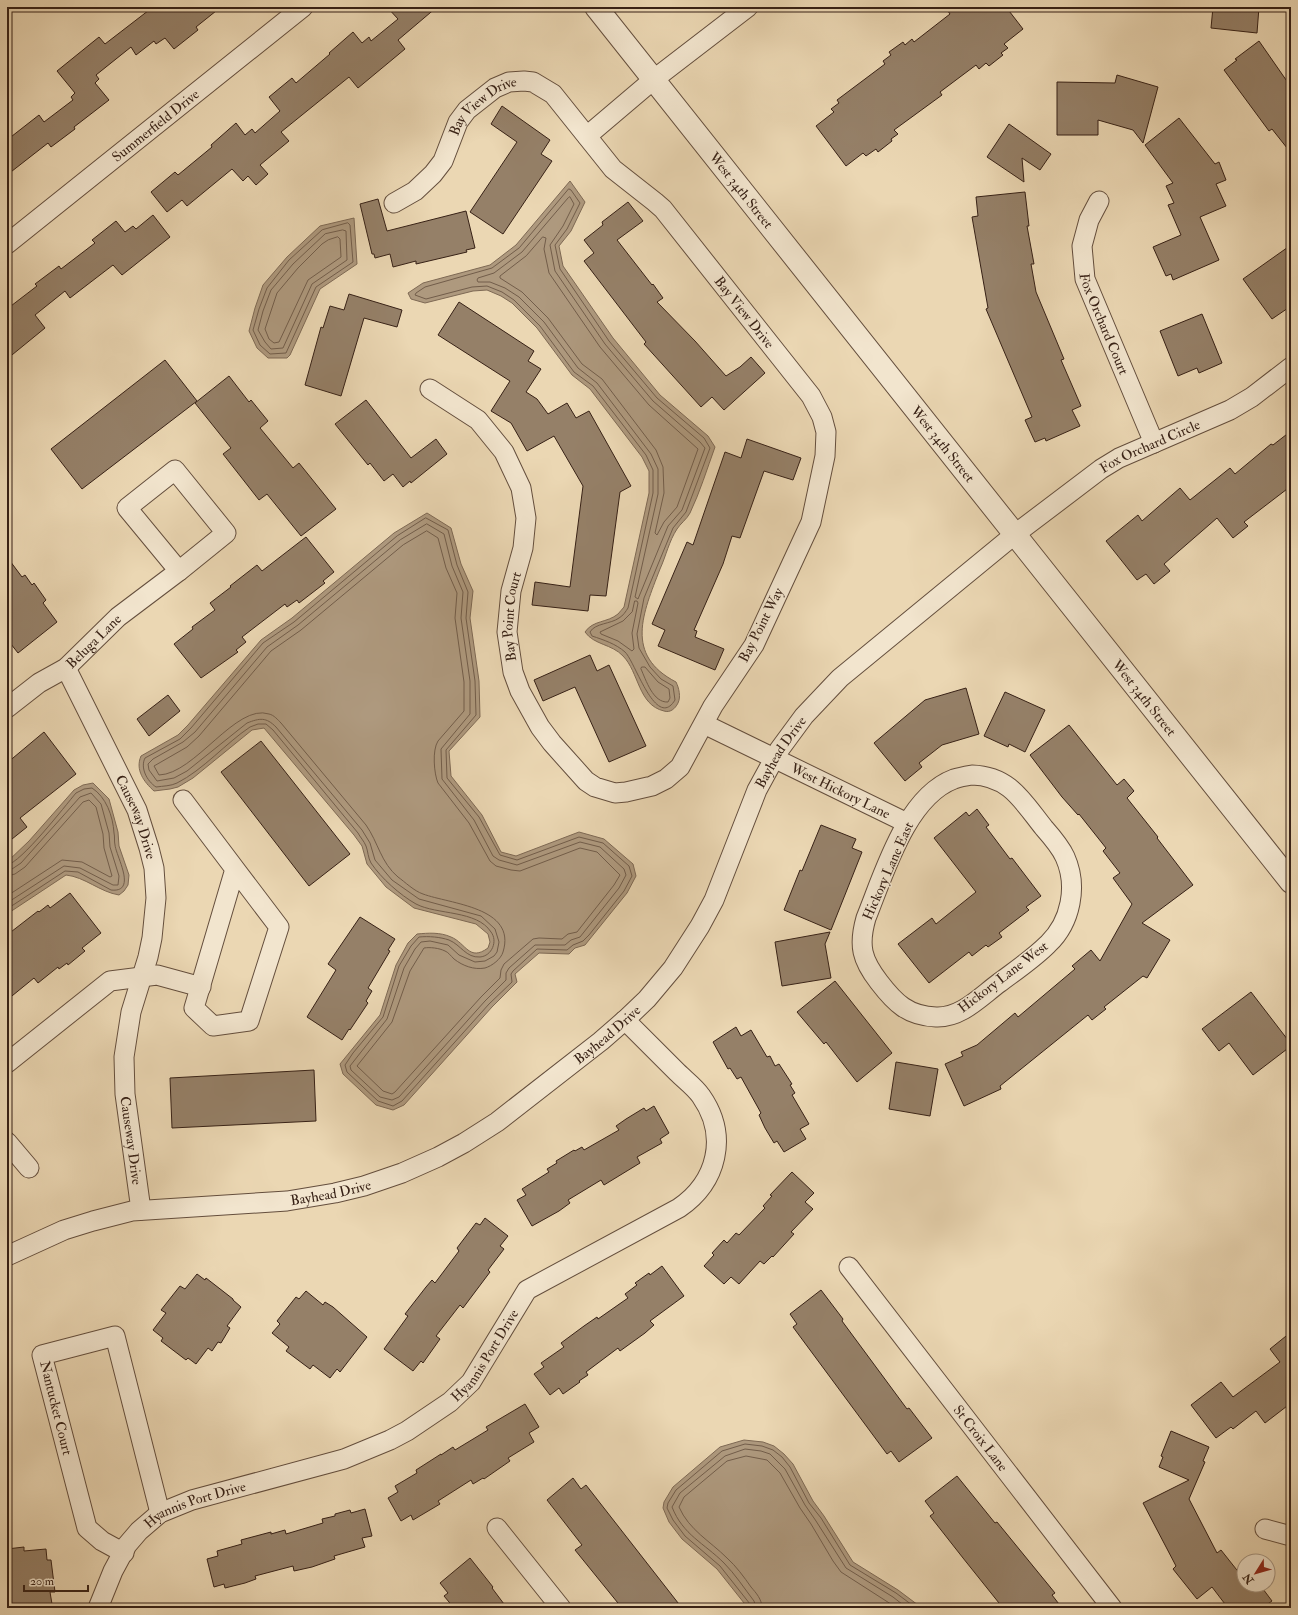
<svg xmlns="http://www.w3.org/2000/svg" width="1298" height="1615" font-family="'IM FELL Double Pica',serif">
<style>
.water{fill:#ae997e;stroke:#7e6954}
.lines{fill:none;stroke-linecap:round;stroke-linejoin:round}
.shore{stroke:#725d4a;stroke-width:1}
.building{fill:#958068;stroke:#372116}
.minor-casing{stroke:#644e3d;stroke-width:21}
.tertiary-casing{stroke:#644e3d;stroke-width:24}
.minor{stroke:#f2e5ce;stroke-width:19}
.tertiary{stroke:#f2e5ce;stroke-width:22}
.labels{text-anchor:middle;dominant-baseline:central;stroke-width:3;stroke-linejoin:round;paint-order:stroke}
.street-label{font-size:14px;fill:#372116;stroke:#f2e5ce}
</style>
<rect width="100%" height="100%" fill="#ebd7b3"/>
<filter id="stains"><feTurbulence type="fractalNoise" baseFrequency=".005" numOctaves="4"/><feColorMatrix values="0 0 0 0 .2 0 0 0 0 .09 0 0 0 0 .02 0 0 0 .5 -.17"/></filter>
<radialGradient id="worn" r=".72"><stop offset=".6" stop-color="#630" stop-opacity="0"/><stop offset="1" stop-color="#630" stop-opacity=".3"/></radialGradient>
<g class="water">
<path d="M570 181 585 202 571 231 559 246 563 266 613 338 660 395 708 436 715 447C707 469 700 492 690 513 687 519 680 524 677 529 669 541 666 556 660 569 643 613 624 655 676 682 679 688 681 697 678 703 675 709 670 713 664 711 638 705 639 672 623 656 612 644 594 645 585 632 593 620 607 623 618 614 620 612 622 609 624 607L649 493V471L642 457 590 389 572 375 537 328 512 303 501 296 487 290 473 291 425 303 411 299 408 293 423 283 490 265 516 245Z"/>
<path d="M354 218 357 264 320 289 290 355 287 358H268L257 348 249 331 255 308 263 285 287 257 320 226Z"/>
<path d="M427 513 451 528 461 564 473 591 470 618 479 681 480 717 449 751 451 776 482 815 501 852 516 856 579 832 604 839 633 864 636 876 627 893 585 945 575 948 569 954 539 953 515 974 517 982 492 1007 404 1105 393 1110 376 1105 343 1074 340 1064 380 1015 396 965 408 943 417 934C428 933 440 932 451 937 466 943 469 962 488 948L490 942 488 934 476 924 414 908 386 887 367 864 362 846 354 835 264 728 252 730 193 778 178 787 170 789 154 791C144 782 135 770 141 756L178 735 188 725 261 640 292 618 394 533Z"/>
<path d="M93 783 109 799 118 832 119 846 129 875 128 885 124 891 119 895C100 892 85 877 66 875L7 914V862L29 841 74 790 83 785Z"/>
<path d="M744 1440 763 1442 774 1446 784 1454 793 1464 813 1501 824 1516 853 1562 898 1590 922 1608H748L717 1569 682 1539 669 1522 663 1508 664 1502 673 1487 720 1447Z"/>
</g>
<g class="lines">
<g class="shore">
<path d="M569 189 571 190 580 203 567 229 555 245 560 269 609 341 657 398 704 438 710 448 686 512 673 528 644 598 637 634 639 648 650 667 661 679 673 686 675 700C656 731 635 661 625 652 616 644 604 640 592 636L590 632C595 623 611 624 619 618 623 616 626 611 628 608L653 493V470L646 455 593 386 574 372 540 326 514 300 502 292 487 286 472 287 426 299 415 295 416 293 425 287 492 268 519 248Z"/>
<path d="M570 197 574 204 563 226 550 245 555 271 605 344 653 401 700 442 705 448 682 510 668 526 638 599 635 597 658 494V469L651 454 597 383 578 368 544 322 519 297 505 288 490 282H478L477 280 478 278 494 273 522 252 568 198Z"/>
<path d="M348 223 350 225 353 262 316 287 286 353 270 354 260 345 253 330 259 309 267 288 289 260 322 230Z"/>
<path d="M343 230 346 231 347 260 312 284 283 348 271 349 265 342 258 330 263 311 271 290 293 264 325 234Z"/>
<path d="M338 237 340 239 341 257 308 280 279 342 274 343 269 339 265 329 277 293 298 268 322 244 328 240Z"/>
<path d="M543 237 546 238 544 249 549 273 600 347 649 405 698 449 677 507 664 522 657 535 655 533 664 493 663 467 656 450 602 379 582 364 548 318 522 292 500 278V276L526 256Z"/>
<path d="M426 518 448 530 457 565 468 592 466 618 475 681 476 715 446 750 447 778 479 817 500 855 517 860 579 837 603 843 629 866 632 876 624 891 589 935 583 941 573 945 567 950 537 949 513 971 511 974 512 982 489 1004 402 1101 393 1106 378 1101 347 1072 345 1065 353 1053 383 1017 399 966 411 946 419 937C429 936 440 937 449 940 461 945 466 958 480 957 492 956 498 941 491 932 477 910 437 915 416 904 400 895 381 878 371 863 368 858 368 851 366 846 364 841 360 837 358 833L273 730 266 724H258L250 727C226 743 203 770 177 783 171 786 163 786 156 787 147 781 140 768 145 758L180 739 191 728 263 643 294 622 397 536Z"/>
<path d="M427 524 444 534 452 566 463 592 461 618 470 681V714L441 749 442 779 474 820 493 856 499 860 517 865 580 842 600 847 624 869 626 875 619 888 580 937 571 940 565 945H535L509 968 506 973V980L485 1001 399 1097 392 1100 380 1097 351 1070 350 1066 387 1019 404 968 415 949 421 942 430 941 448 945 459 955 475 962 485 961 494 956 497 952 499 942 495 929 481 916 419 899 392 880 375 860 370 843 362 830 276 727C266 717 260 718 247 723L187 771 174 778 157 781 149 770 148 764 153 759 183 742 195 732 267 647 298 625 400 540Z"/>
<path d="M427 531 438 538 446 568 457 593 455 618 464 682V711L438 741C432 750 434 774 438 783L469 823 490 861 496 866 511 870 520 871 580 848 597 852 620 875 614 885 577 932 568 934 562 939 539 938 533 939 504 964 501 970 500 978 481 997 395 1092 392 1094 383 1091 357 1066 392 1022 410 971 424 948C430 947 439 948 445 951 448 952 451 956 454 959 463 966 474 970 485 968 492 966 501 959 503 952 517 907 450 904 423 894 414 891 405 882 398 877 381 863 378 842 366 825L281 723C278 720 274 715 269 714 236 703 195 774 159 775L154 766 187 747 199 736 271 651 301 630 403 545Z"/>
<path d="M635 601H637L638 603 632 633 634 649 632 651 618 641 601 634 600 632 623 621 632 612Z"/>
<path d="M642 667H645L658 682 669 689 670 698 668 702C653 703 646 680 641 669Z"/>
<path d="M7 865C21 863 65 806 76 793L84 789 92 788C106 797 113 816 114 833 115 837 114 841 115 845 116 856 138 893 111 890L78 872 65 871 7 909"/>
<path d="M7 870 12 869 21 863 80 797 91 793 101 804 109 833 110 847 119 876 118 885H113L80 868 64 866 7 903"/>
<path d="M7 876 15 874 25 867 83 802 89 800 96 807 103 834 104 848 112 876 110 877 82 862 62 860 7 896"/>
<path d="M751 1608 750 1604 720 1566 685 1536 673 1520 667 1508 668 1503 676 1490 722 1451 745 1444 762 1446 773 1450 782 1457 790 1467 809 1503 821 1518 850 1565 896 1593 916 1608"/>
<path d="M756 1608 754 1601C744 1588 735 1574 724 1563 704 1543 683 1535 672 1507L680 1493 725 1456 745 1449 761 1451 770 1454 785 1469 805 1505 816 1521 846 1568 893 1597 907 1608"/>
<path d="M762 1608C762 1599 756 1593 751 1587 744 1577 736 1566 727 1558 710 1541 689 1530 679 1507L684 1497 727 1461 746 1456 767 1460 780 1473 800 1508 811 1524 833 1561 841 1572 897 1608"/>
</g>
</g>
<g class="building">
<path d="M153 7H221L196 27 198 30 174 49 165 38 156 44 154 41 136 55 131 47 96 75 99 79 95 83 109 100 74 127 75 129 51 147 48 143 7 175V140L39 115 44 122 73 100 71 97 75 93 57 71 99 37 105 44Z"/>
<path d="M387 7H437L398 40 405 49 358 88 349 77 281 132 289 141 260 165 268 174 256 185 248 176 243 181 232 169 187 206 182 200 167 212 151 192 175 172 178 175 212 147 211 145 236 123 245 135 252 129 255 133 280 111 269 97 292 78 296 83 330 54 329 53 353 32 362 43 369 37 371 41 398 19Z"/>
<path d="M945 7H1006L1023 29 1004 44 1008 48 1001 53 1003 55 989 66 986 63 979 69 976 65 940 92 942 95 894 130 898 134 891 139 892 141 878 152 876 149 866 156 863 153 846 166 816 126 834 112 831 109 839 103 837 100 885 64 883 61 891 55 889 52 903 42 905 45 912 39 914 42 950 14Z"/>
<path d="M1213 7H1259L1257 33 1211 28Z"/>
<path d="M1259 41 1291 87V153L1272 129 1269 131 1224 70 1237 60 1235 59Z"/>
<path d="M1117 75 1158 87 1143 143 1133 130 1098 120V135H1057V82L1115 83Z"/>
<path d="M502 106 550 140 541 154 552 161 503 234 470 212 517 142 491 124Z"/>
<path d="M1179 118 1215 164 1219 162 1226 180 1216 184 1226 206 1200 217 1219 260 1173 280 1171 274 1166 276 1153 247 1181 235 1168 205 1174 203 1166 186 1173 183 1145 145Z"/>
<path d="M1009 124 1051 154 1040 170 1022 158 1024 182 987 157Z"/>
<path d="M1025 192 1029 226H1027L1034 264H1031L1036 292 1064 359 1061 360 1081 406 1072 410 1080 426 1046 441 1045 438 1035 442 1025 420 1032 417 986 309 988 308 972 217 978 216 976 197Z"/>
<path d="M378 199 387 231 466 211 475 248 466 250 467 252 416 264V261L393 267 390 254 375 258 374 254H372L360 204Z"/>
<path d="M628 202 643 221 617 240 652 285 653 284 663 298 657 302 695 341 726 376 740 367 751 357 765 373 724 410 712 397 701 407 644 344 646 342 584 261 594 253 584 240 603 225 602 222Z"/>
<path d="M153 215 170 237 122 275 113 265 70 298 65 291 35 315 45 328 7 359V309L37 286 35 284 59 266 61 269 95 243 92 240 116 221 125 232 133 226 136 229Z"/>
<path d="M1291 245V306L1272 319 1243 279Z"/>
<path d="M349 294 402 310 397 327 364 318 341 396 305 385 321 327 323 328 330 306 344 310Z"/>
<path d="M459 302 534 351 528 361 541 369 526 392 537 399 548 414 567 403 576 418 589 411 631 486 620 492 606 596 590 595 588 611 532 605 535 582 570 587 583 486 554 436 527 451 511 423 491 411 510 381 438 335Z"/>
<path d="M1202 314 1222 363 1199 373 1197 368 1178 376 1160 331Z"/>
<path d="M165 360 197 401 82 489 51 449Z"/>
<path d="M229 376 249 402 251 400 268 421 260 428 293 468 299 463 336 509 301 536 267 494 259 500 223 454 231 448 195 403Z"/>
<path d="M366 400 411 458 436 439 447 454 411 483 410 481 403 487 393 474 384 481 370 463 368 465 335 424Z"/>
<path d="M1291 431V486L1244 522 1248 526 1233 538 1217 518 1164 564 1170 571 1154 584 1146 574 1137 580 1106 541 1138 515 1142 521 1180 488 1190 500 1230 468 1235 474 1271 444 1273 445Z"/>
<path d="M747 439 801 458 793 480 764 471 740 538 732 536 723 564 694 630 697 631 695 637 724 649 715 670 658 646 665 630 652 624 687 542 693 545 725 452 741 458Z"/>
<path d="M306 537 334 572 323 581 325 583 299 603 297 600 287 607 285 604 242 637 246 642 236 650 238 652 201 678 174 644 193 629 192 627 215 610 210 603 231 587 230 586 257 565 262 571Z"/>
<path d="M7 557 22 577 25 575 32 585 34 583 46 600 43 603 57 622 18 653 7 639Z"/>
<path d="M590 655 597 671 609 665 646 746 609 762 575 687 543 701 534 680Z"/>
<path d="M966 688 979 734 942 745 919 763 922 767 905 781 874 743 925 700Z"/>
<path d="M1005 692 1045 710 1025 752 1009 744 1008 747 984 736Z"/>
<path d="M168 695 180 711 149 736 137 719Z"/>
<path d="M1069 725 1117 785 1124 779 1134 791 1127 798 1158 837 1157 838 1193 885 1142 923 1170 940 1147 978 1143 976 1104 1007 1106 1009 1092 1020 1088 1015 1000 1086 1001 1089 964 1106 945 1064 963 1056 961 1052 977 1045 1015 1013 1018 1017 1075 969 1072 966 1091 950 1100 961 1132 904 1113 878 1120 873 1103 851 1106 848 1079 814 1078 815 1062 797 1030 755Z"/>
<path d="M44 732 76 774 20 818 27 827 7 843V763Z"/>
<path d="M261 741 350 854 309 886 221 772Z"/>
<path d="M977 809 989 825 986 827 1010 859 1012 858 1041 896 1026 907 1029 910 999 933 1002 937 988 947 986 945 972 956 969 952 929 983 898 944 932 918 936 924 976 892 934 838 966 812 969 816Z"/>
<path d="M821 825 856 839 852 848 862 852 831 930 784 910 800 870 802 871Z"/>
<path d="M70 893 101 933 82 948 85 951 68 965 67 963 59 969 58 967 38 983 34 978 7 1000V935L38 911 39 912 48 905 50 908Z"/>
<path d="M360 917 395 939 388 950 390 951 368 988 372 991 366 1001 368 1003 350 1030 349 1029 342 1040 307 1017 336 970 328 964Z"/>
<path d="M830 932 825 944 831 978 782 986 775 942Z"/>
<path d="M835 981 892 1053 857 1082 826 1042 824 1044 797 1012Z"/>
<path d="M1251 992 1291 1044V1046L1253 1075 1229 1043 1219 1051 1202 1029Z"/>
<path d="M736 1027 741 1036 751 1030 767 1057 770 1056 775 1066 779 1064 792 1084 790 1085 795 1093 792 1095 809 1124 800 1129 806 1139 784 1152 777 1141 774 1143 765 1128 759 1115 761 1113 741 1077 737 1079 730 1068 728 1069 713 1042Z"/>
<path d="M896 1062 938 1069 930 1116 889 1109Z"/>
<path d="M314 1070 316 1121 172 1128 170 1078Z"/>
<path d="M654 1106 669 1133 660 1139 662 1143 637 1157 640 1163 604 1185 601 1180 568 1200 570 1203 559 1211 532 1226 517 1200 526 1195 522 1189 549 1172 547 1169 557 1163 556 1161 574 1150 575 1151 582 1147 584 1150 619 1130 616 1126 626 1119 644 1108 646 1111Z"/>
<path d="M792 1172 814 1193 805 1202 813 1209 791 1232 794 1234 773 1257 772 1256 764 1264 760 1261 739 1284 731 1277 724 1284 704 1266 714 1255 712 1253 724 1240 727 1243 736 1233 739 1235 765 1208 763 1206 772 1196 770 1195Z"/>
<path d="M485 1218 508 1236 500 1246 504 1249 488 1270 490 1272 463 1308 460 1305 436 1336 440 1339 423 1363 421 1361 413 1371 384 1349 408 1316 405 1314 426 1287 432 1280 435 1283 459 1251 457 1248 476 1223 480 1225Z"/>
<path d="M662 1266 684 1296 650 1321 654 1325 645 1333 620 1351 618 1348 586 1372 588 1375 579 1381 580 1382 563 1394 559 1388 550 1395 534 1374 544 1367 541 1363 564 1347 561 1343 584 1326 597 1317 598 1319 628 1298 625 1294 637 1285 635 1283 649 1273 650 1275Z"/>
<path d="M197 1274 205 1280 206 1278 233 1299V1300L241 1307 227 1326 230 1328 221 1343 218 1342 212 1351 208 1348 196 1364 188 1358 186 1360 161 1341 163 1338 153 1330 166 1313 161 1310 180 1286 185 1289Z"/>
<path d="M821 1290 843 1319 842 1321 907 1409 909 1408 932 1438 899 1462 891 1451 887 1454 793 1327 797 1324 790 1314Z"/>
<path d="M306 1291 323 1305 325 1302 333 1307 367 1337 340 1372 337 1369 330 1378 313 1365 310 1369 286 1351 289 1347 272 1333 280 1324 277 1321 296 1297 299 1299Z"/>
<path d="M1291 1332V1403L1265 1423 1256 1411 1233 1429 1231 1427 1216 1438 1191 1405 1221 1382 1233 1397 1280 1362 1270 1349Z"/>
<path d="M525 1404 539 1427 529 1433 534 1442 508 1458 510 1461 484 1479 483 1478 473 1484 471 1480 438 1501 440 1504 413 1520 411 1515 401 1521 388 1498 398 1492 395 1486 417 1473 416 1470 441 1454V1455L453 1447 455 1450 488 1430 486 1427Z"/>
<path d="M1171 1431 1209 1447 1203 1461 1205 1462 1189 1499 1217 1553 1221 1550 1244 1579V1585H1260L1272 1601 1262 1608H1228L1212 1587 1197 1599 1173 1569 1176 1566 1143 1503 1189 1480 1159 1467 1163 1457 1161 1456Z"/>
<path d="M957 1476 995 1523 997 1522 1055 1593 1052 1595 1062 1608H1003L963 1558 930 1516 934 1513 925 1501Z"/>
<path d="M573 1478 581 1489 586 1485 682 1608H622L575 1550 582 1545 547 1500Z"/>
<path d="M365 1509 372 1536 362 1538 365 1547 334 1556 335 1559 312 1567 294 1571 293 1566 255 1576 256 1579 245 1583 225 1588 224 1584 214 1587 207 1559 218 1556 217 1551 242 1544 241 1540 271 1532V1534L285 1530 286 1534 323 1523 322 1519 335 1516V1514L350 1510 351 1513Z"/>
<path d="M24 1547V1551L46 1549 47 1560H51L55 1592H50L52 1604 29 1606V1608H7V1549Z"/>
<path d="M470 1558 493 1587 492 1588 507 1608H454L444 1596 448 1593 440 1583Z"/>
</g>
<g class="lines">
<defs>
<g id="minor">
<path d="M587 136 653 80 748 7"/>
<path id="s1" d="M1099 201 1089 220 1082 246 1085 279 1154 443"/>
<path id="s2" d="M394 203 415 191 433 174 443 161 458 122 467 110 495 88 509 82 524 81 533 82 553 94 613 169 655 202 663 209 811 396 822 417 826 432 825 456 811 522 754 645 713 706 680 767 666 779 652 786 626 792 615 793 595 787 586 781 552 743 540 727 520 691 513 672 507 632 511 591 523 548 526 518 521 488 504 452 478 420 430 389"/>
<path id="s3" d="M7 244 303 7"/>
<path d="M175 470 226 533 179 571 127 508Z"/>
<path id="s4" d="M66 668 137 810 149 848 154 868 156 898 152 938 148 957 131 1012 124 1057 125 1094 141 1210"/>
<path id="s5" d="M7 708 39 683 66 668 118 617 179 571"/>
<path id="s6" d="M704 724 907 823"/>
<path d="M972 775C1010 776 1023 802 1044 828 1052 837 1060 846 1065 857 1078 886 1071 922 1048 944 1033 959 1015 971 999 983 980 997 961 1018 936 1017 908 1016 895 1003 879 982 862 960 858 946 866 918 884 874 906 797 954 779 960 777 966 776 972 775Z"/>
<path d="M183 800 235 869 194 1008 213 1026 249 1021 279 927 235 869"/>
<path d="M7 1063 110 981 157 975 201 987"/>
<path d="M7 1142 29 1168"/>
<path id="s7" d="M7 1256 64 1230 93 1221 132 1211 287 1201 335 1193 364 1186 402 1173 438 1157 464 1143 497 1122 601 1041 625 1020 647 999 673 968 700 926 714 900 757 790 769 768 779 750 804 716 840 678 1014 535 1101 469 1119 458 1230 410 1252 397 1291 367"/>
<path id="s8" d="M849 1267 1112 1608"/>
<path d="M497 1528 561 1608"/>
<path d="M1265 1529 1291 1536"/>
<path d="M124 1553 102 1541 87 1528 42 1355 115 1336 160 1513"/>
<path id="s9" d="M98 1608 113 1571 127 1545 139 1531 160 1513 192 1500 344 1459 390 1440 407 1431 450 1402 471 1382 527 1290 679 1208C717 1182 729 1136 701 1096 695 1087 685 1080 677 1072 660 1055 642 1037 625 1020"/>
</g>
<g id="tertiary">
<path id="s10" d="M596 7 1291 882"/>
</g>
</defs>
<use href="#minor" class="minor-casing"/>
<use href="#tertiary" class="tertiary-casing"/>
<use href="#minor" class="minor"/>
<use href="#tertiary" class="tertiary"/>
</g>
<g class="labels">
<g class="street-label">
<text stroke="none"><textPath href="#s2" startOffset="137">Bay View Drive</textPath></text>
<text stroke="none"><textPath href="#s3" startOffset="190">Summerfield Drive</textPath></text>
<text stroke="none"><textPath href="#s10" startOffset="234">West 34th Street</textPath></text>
<text stroke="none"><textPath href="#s2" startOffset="512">Bay View Drive</textPath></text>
<text stroke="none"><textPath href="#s1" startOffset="130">Fox Orchard Court</textPath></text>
<text stroke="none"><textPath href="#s10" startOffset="558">West 34th Street</textPath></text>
<text stroke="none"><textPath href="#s7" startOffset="1476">Fox Orchard Circle</textPath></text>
<text stroke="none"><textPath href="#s2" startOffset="1320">Bay Point Court</textPath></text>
<text transform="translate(761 625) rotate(-63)">Bay Point Way</text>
<text stroke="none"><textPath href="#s5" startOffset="110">Beluga Lane</textPath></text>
<text stroke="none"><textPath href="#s10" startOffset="882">West 34th Street</textPath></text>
<text stroke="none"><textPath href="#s7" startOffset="992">Bayhead Drive</textPath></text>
<text stroke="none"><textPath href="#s6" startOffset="152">West Hickory Lane</textPath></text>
<text stroke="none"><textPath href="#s4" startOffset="165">Causeway Drive</textPath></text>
<text transform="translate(888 871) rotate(-66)">Hickory Lane East</text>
<text transform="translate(1003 977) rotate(-37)">Hickory Lane West</text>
<text stroke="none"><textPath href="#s7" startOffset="656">Bayhead Drive</textPath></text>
<text stroke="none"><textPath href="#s4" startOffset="496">Causeway Drive</textPath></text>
<text stroke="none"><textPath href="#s7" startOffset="333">Bayhead Drive</textPath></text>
<text stroke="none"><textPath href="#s9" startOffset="487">Hyannis Port Drive</textPath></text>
<text transform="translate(56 1408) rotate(76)">Nantucket Court</text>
<text stroke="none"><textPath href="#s8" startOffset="216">St Croix Lane</textPath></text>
<text stroke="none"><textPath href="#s9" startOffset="151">Hyannis Port Drive</textPath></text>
</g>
</g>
<rect width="1298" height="1615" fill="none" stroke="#ebd7b3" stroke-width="24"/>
<rect x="8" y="8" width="1282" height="1599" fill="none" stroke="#372116" stroke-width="2"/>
<rect x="12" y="12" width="1274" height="1591" fill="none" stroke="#372116"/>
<g transform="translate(1256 1573) rotate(233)"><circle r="19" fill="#f2e5ce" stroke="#a79784"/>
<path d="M0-3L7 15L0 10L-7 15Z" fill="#8f2418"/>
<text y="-6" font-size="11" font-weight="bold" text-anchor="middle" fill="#372116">N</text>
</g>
<path d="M24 1585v6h64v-6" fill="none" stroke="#372116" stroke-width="2"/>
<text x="30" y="1585" font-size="12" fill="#372116" stroke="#f2e5ce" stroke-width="3" paint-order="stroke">20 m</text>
<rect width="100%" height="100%" filter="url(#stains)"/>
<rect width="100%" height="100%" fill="url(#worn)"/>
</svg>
